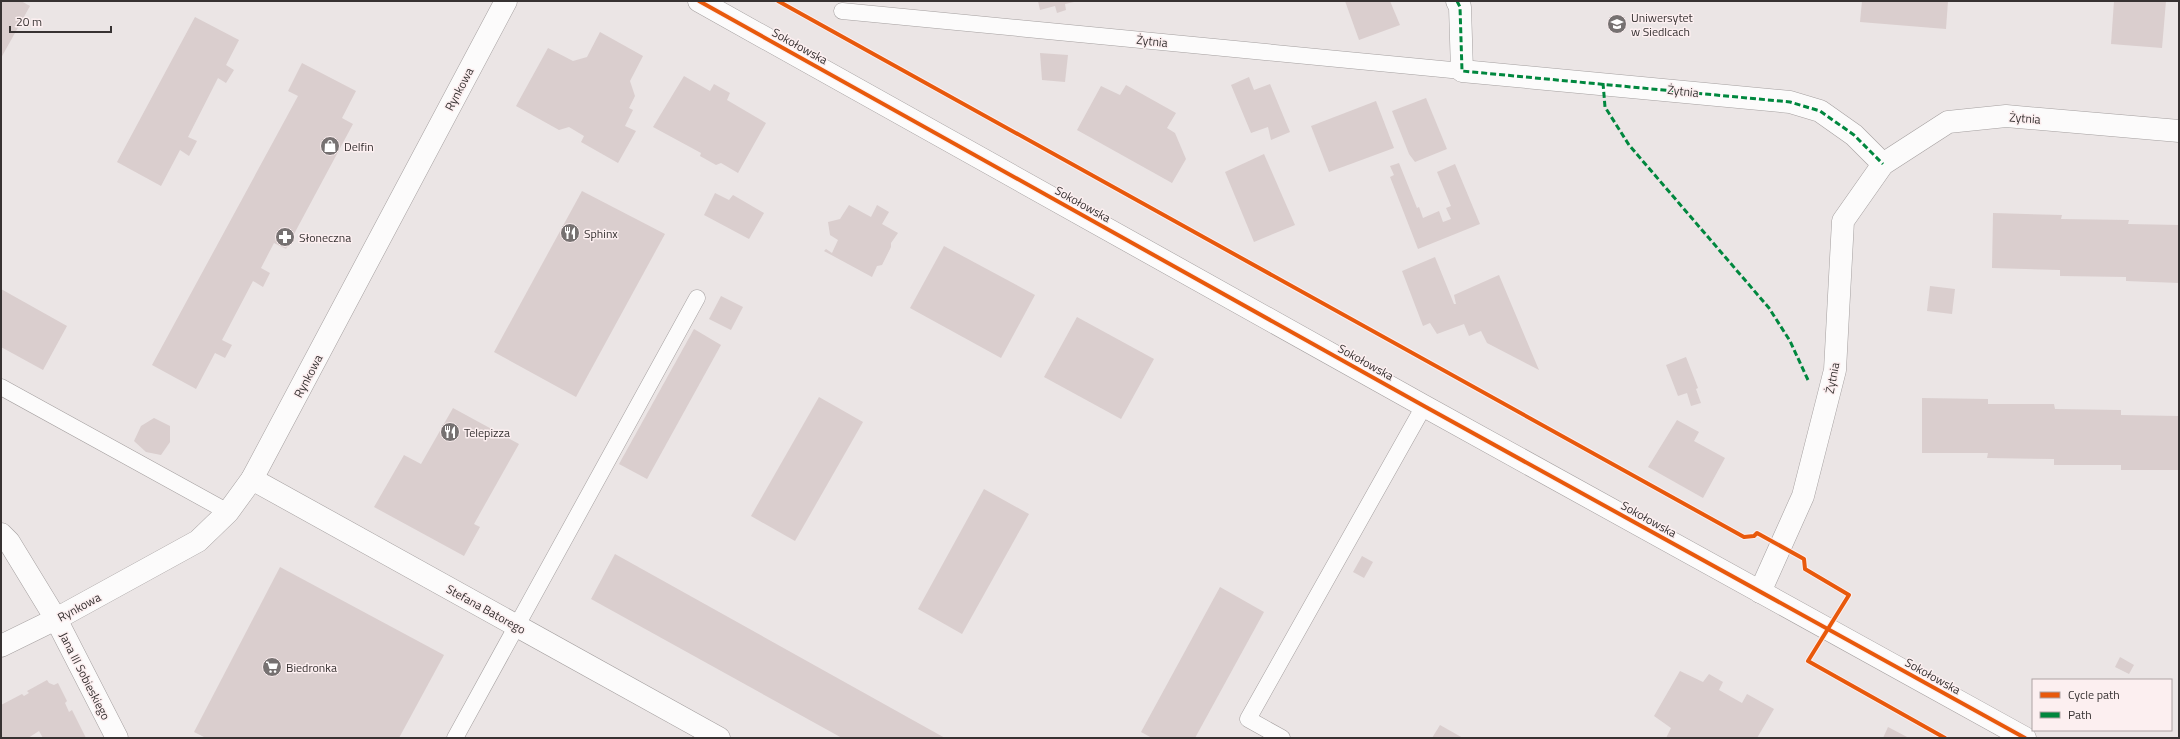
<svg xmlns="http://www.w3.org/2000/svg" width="2180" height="739" font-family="'Titillium Web',sans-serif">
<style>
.building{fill:#dacece}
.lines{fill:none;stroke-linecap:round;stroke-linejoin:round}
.service-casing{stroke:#a49f9f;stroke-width:17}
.minor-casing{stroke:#a49f9f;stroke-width:23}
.tertiary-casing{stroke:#a49f9f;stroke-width:23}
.service{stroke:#fcfbfb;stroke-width:16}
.minor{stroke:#fcfbfb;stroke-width:22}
.tertiary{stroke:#fcfbfb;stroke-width:22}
.quiet{stroke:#00873e;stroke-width:3;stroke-dasharray:6 3;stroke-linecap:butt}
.cycleway-casing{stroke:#fceff0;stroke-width:6}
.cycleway{stroke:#e8590c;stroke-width:4}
.labels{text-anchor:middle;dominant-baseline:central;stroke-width:3;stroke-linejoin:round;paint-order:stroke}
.poi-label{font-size:12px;fill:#373232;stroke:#fceff0;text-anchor:start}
.street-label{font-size:12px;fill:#373232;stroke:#fceff0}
</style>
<rect width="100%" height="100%" fill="#ebe5e5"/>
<g class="building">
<path d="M1 1H21L30 6 1 58Z"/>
<path d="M1038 1H1074V2L1065 4 1066 10 1057 13 1055 6 1040 10Z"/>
<path d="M1345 1H1390L1400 25 1359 40Z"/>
<path d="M1862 1H1948L1946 29 1860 22Z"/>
<path d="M2114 1H2166L2162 48 2111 44Z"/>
<path d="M195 17 239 40 226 65 234 70 226 83 218 78 188 137 197 141 189 156 180 150 161 186 117 162Z"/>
<path d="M600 32 643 56 630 81 635 96 629 108 633 110 625 126 636 131 618 163 581 142 584 136 569 127 559 130 516 106 548 48 573 61 587 57Z"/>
<path d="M1040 53 1068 55 1065 82 1042 80Z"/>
<path d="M302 63 356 91 342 118 353 124 286 249 274 243 261 268 270 273 263 287 253 281 222 340 232 345 225 358 215 353 196 389 152 365 298 96 288 91Z"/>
<path d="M684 76 710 91 714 84 730 93 727 100 766 123 738 173 721 163 716 165 700 156 701 153 653 127Z"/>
<path d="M1249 77 1254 90 1270 84 1290 132 1271 140 1268 127 1251 133 1231 85Z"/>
<path d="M1126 85 1176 113 1167 128 1175 133 1186 159 1172 183 1077 130 1101 86 1120 95Z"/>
<path d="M1426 98 1447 149 1415 162 1409 154 1392 111Z"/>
<path d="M1376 101 1394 148 1329 172 1311 126Z"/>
<path d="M1264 154 1295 225 1254 242 1225 172Z"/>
<path d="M1399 163 1417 208 1419 207 1423 218 1439 211 1443 222 1451 219 1446 208 1451 206 1437 172 1455 164 1480 224 1418 249 1390 177 1394 175 1390 166Z"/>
<path d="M582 191 665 234 576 397 494 352Z"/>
<path d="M715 193 729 200 733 195 764 213 749 239 704 215Z"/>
<path d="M849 205 871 217 877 205 889 212 882 224 898 233 891 243V247L882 265 877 266 872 277 824 251 826 249 832 253 838 240 830 235 828 222 840 219Z"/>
<path d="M1993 213 2062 215 2061 219 2129 220 2128 224 2179 225V283L2126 281V277L2060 276V270L1992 268Z"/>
<path d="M944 246 1035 295 1001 358 910 308Z"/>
<path d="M1435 257 1454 304H1456L1454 295 1499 275 1539 370 1487 343 1481 331 1469 336 1464 324 1437 334 1430 323 1423 326 1402 271Z"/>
<path d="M1930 286 1955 289 1952 314 1927 311Z"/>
<path d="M1 289 67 326 43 370 1 347Z"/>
<path d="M721 296 743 307 731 330 709 319Z"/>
<path d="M1077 317 1154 359 1121 419 1044 377Z"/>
<path d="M694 329 721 345 647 479 619 464Z"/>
<path d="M1686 357 1698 388 1696 389 1701 403 1691 406 1687 393 1678 396 1666 365Z"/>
<path d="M819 397 863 422 795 541 751 516Z"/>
<path d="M1922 398 1988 399V404H2054L2055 409 2121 410V415L2179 416V470H2121V465H2054V459L1987 458 1988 453H1922Z"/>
<path d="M453 408 519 444 474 524 480 527 464 556 374 507 404 455 421 464Z"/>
<path d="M154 418 170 426V442L161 455 146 452 134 441 141 426Z"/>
<path d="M1677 420 1699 432 1694 441 1725 458 1703 498 1648 467Z"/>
<path d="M984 489 1029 514 962 634 918 609Z"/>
<path d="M615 554 945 738H842L591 599Z"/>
<path d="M1362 556 1373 562 1364 578 1353 572Z"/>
<path d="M280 567 444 655 399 738H206L194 732Z"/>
<path d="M1220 587 1264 612 1195 738H1152L1141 732Z"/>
<path d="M2120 657 2134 665 2129 674 2115 667Z"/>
<path d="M1680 671 1703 682 1709 674 1723 682 1719 690 1742 703 1747 694 1774 709 1757 738H1666L1671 728 1654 716Z"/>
<path d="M47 680 49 683 54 685 58 683 67 701 65 703 69 712 72 710 86 738H43L39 731 28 738H1V705L22 694 24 696 29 693 27 691Z"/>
<path d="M1440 725 1463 738H1432Z"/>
<path d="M1888 727 1909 738H1883Z"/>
</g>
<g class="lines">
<defs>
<g id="service">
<path d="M842 11 1462 71"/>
<path d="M1 387 228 512"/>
<path d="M455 738 697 298"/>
<path d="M1282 738 1248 719 1424 406"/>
</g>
<g id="minor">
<path d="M1457 1 1460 7 1462 71 1790 102 1820 111 1854 135 1883 164"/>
<path d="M252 479 719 738"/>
<path d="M1 534 9 542 56 619 117 738"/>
<path d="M1760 592 1803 496 1835 370 1843 221 1883 164 1948 122 2006 116 2179 131"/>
<path d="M1 646 56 619 198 541 228 512 252 479 506 1"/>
</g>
<path id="tertiary" d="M699 1 1424 406 2025 738"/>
</defs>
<use href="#service" class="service-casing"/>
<use href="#minor" class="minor-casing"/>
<use href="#tertiary" class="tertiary-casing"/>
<use href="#service" class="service"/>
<use href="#minor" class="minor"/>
<use href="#tertiary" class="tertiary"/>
<g class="quiet">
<path d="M1457 1 1460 7 1462 71 1790 102 1820 111 1854 135 1883 164"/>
<path d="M1603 83 1605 107 1629 145 1769 308 1790 341 1808 380"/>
</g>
<defs>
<g id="cycleway">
<path d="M699 1 1424 406 2025 738"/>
<path d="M778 1 1744 537 1754 536 1757 533 1804 559 1805 569 1849 595 1808 661 1945 738"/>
</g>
</defs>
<use href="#cycleway" class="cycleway-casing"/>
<use href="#cycleway" class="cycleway"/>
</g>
<defs>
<symbol id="university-disc" viewBox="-11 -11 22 22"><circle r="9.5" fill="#767171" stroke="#fceff0"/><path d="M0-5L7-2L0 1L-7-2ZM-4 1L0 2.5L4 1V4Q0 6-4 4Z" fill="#fff"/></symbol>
<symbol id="shop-disc" viewBox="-11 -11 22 22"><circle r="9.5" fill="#767171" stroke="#fceff0"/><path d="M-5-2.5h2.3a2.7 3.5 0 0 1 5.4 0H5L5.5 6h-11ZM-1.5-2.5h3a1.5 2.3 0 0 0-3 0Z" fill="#fff"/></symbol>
<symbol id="restaurant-disc" viewBox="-11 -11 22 22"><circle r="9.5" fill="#767171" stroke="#fceff0"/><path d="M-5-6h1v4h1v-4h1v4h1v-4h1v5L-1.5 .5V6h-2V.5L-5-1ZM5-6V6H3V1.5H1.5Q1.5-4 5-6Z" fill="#fff"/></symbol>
<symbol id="pharmacy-disc" viewBox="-11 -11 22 22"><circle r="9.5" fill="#767171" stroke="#fceff0"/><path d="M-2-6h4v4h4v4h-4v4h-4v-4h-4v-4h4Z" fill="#fff"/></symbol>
<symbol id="supermarket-disc" viewBox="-11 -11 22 22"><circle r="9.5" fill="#767171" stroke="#fceff0"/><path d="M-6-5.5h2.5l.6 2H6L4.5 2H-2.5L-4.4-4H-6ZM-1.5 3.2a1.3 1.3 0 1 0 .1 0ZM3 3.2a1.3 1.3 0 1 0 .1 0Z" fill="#fff"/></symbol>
</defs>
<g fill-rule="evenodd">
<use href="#university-disc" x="1606" y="13" width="22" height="22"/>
<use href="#shop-disc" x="319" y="135" width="22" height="22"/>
<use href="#restaurant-disc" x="559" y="222" width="22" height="22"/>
<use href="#pharmacy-disc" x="274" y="226" width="22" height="22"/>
<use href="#restaurant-disc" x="439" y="421" width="22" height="22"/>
<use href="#supermarket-disc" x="261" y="656" width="22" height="22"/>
</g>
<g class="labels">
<g class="poi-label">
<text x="1631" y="17">Uniwersytet<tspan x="1631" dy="14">w Siedlcach</tspan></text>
<text x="344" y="146">Delfin</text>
<text x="584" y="233">Sphinx</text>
<text x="299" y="237">Słoneczna</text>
<text x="464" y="432">Telepizza</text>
<text x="286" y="667">Biedronka</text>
</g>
<g class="street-label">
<text transform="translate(1152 41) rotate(6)">Żytnia</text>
<text transform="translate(800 46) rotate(29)">Sokołowska</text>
<text transform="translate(459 89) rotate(-62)">Rynkowa</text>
<text transform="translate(1683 91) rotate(6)">Żytnia</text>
<text transform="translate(2025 118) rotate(4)">Żytnia</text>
<text transform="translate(1083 204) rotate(29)">Sokołowska</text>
<text transform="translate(1366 362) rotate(29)">Sokołowska</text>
<text transform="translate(308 376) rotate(-62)">Rynkowa</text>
<text transform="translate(1832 378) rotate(-79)">Żytnia</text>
<text transform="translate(1649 519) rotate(29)">Sokołowska</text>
<text transform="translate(79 607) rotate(-28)">Rynkowa</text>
<text transform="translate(486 609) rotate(29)">Stefana Batorego</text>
<text transform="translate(85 676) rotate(63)">Jana III Sobieskiego</text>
<text transform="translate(1933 676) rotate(29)">Sokołowska</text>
</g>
</g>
<rect width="2180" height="739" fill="none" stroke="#373232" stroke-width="4"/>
<rect x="2032" y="679" width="140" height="52" fill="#fceff0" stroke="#ada3a4"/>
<rect x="2040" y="692" width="20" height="6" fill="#e8590c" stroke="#ada3a4"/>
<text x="2068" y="699" font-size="12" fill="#373232">Cycle path</text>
<rect x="2040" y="712" width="20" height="6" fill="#00873e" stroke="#ada3a4"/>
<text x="2068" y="719" font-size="12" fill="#373232">Path</text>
<path d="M10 26v6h101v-6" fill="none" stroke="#373232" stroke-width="2"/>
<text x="16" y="26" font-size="12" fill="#373232" stroke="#fceff0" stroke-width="3" paint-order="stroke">20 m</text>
</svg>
